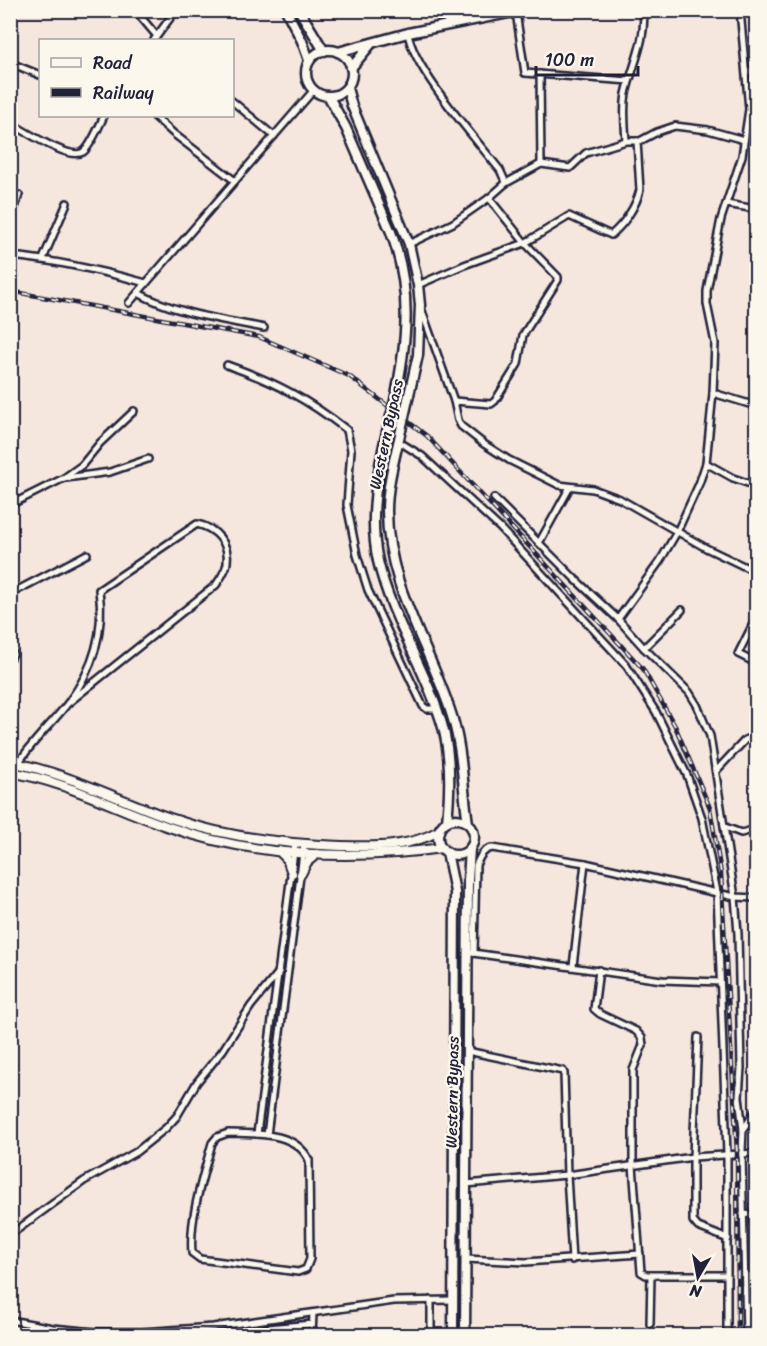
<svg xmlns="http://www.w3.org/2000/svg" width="767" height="1346" font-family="Sriracha,sans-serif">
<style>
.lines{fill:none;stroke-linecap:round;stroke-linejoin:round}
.minor-casing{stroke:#22223b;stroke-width:10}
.secondary-casing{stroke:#22223b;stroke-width:12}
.primary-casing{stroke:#22223b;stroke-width:13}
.minor{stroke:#fbf7ec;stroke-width:5}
.secondary{stroke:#fbf7ec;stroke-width:8}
.primary{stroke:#fbf7ec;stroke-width:8}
.rail-casing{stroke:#22223b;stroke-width:4.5}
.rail{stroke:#fbf7ec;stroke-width:2;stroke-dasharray:7;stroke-linecap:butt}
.primary-bridge-casing{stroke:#22223b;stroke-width:13;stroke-linecap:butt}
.primary-bridge{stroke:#fbf7ec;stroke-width:8}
.labels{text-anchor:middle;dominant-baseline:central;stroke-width:5;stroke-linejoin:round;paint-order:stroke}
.street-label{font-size:16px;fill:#22223b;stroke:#fbf7ec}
</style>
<rect width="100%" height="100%" fill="#f6e7de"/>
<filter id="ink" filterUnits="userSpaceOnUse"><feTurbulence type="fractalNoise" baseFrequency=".0167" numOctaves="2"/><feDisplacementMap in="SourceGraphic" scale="12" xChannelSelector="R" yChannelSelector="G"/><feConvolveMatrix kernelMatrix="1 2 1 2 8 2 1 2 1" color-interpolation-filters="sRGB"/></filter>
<g filter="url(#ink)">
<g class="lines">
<defs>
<g id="minor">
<path d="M135 10 156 35"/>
<path d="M516 12 525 73 629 81"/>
<path d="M408 33C413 69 476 139 500 170L506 183"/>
<path d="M154 40 176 10"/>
<path d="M13 64 40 75"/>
<path d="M746 73 756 68"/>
<path d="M540 74 541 164"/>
<path d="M749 95 756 101"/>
<path d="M232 101 274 136"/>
<path d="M154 116 174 134 235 181"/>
<path d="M10 123C24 130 69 161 83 152 90 148 100 124 104 116"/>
<path d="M626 141H640L657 132 675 126 708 130 744 140"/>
<path d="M726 204 756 209"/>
<path d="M10 223 19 195"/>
<path d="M409 244 453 223 489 198 506 183 541 164 570 168 586 153 626 141C625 125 623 109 626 94 632 66 647 39 643 10"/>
<path d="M10 256C56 260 102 271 146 283"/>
<path d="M43 259 67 203"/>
<path d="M418 285 464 265 525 243 569 216 611 235C624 224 636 207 640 190L637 141"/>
<path d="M138 293C177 314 221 319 264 328"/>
<path d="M129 303 313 91"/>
<path d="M422 311 454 401 458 420 461 426 484 444 509 460 559 485 593 489 620 499 706 548 756 572"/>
<path d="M227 365C275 382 307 399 347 430L351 450 347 505 357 555 368 590 423 706 427 709H436"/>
<path d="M713 393 756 406"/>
<path d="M454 401 491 404 495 401 518 364 523 335 558 280V277L525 243 489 198"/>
<path d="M398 441 422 456 500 528 626 665 656 712 687 775 702 818 717 892 727 1154V1336"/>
<path d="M706 463 733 478 756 486"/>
<path d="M66 478 110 472 148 459"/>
<path d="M494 498 575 579 618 619 644 648 689 692 697 705 710 736 735 897 738 934 741 1068 739 1097 743 1130"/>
<path d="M10 505 64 478 82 465 100 443 134 411"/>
<path d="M539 543 570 487"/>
<path d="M10 594 87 554"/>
<path d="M756 618 738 654 756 663"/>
<path d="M618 619 660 561 677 532 699 484 706 463 713 393 715 343 707 304V291L721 219 742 156 749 109 740 10"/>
<path d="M10 646 13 654 10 658"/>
<path d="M644 648 682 610"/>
<path d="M18 764C32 741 52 724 68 703 93 670 105 631 99 590L197 524C215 528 230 543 227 563 226 571 220 579 216 585L67 704"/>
<path d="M716 771 745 740 750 738 756 742"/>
<path d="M725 827 741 833 756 829"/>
<path d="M473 953 662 980 720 982"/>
<path d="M474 953 476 865C480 857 482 850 492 848L585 863 735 897 756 898"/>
<path d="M573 966 585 863"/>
<path d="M599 970 594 1009 600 1014 636 1031 642 1038 643 1045 633 1070V1165L641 1272 646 1275H726"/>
<path d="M698 1037 693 1157V1221L698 1227 728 1239"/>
<path d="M467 1051 563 1071 564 1073 567 1175 572 1260"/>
<path d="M228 1133C256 1134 295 1131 309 1160L310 1259 306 1269 298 1272 200 1259 192 1253C189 1218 203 1176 212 1143L217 1137Z"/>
<path d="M257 1134 295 844"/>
<path d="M267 1135 304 845"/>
<path d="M466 1184 567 1175 693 1157 756 1153"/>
<path d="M743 1214 756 1215"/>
<path d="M10 1235 84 1181 136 1152 166 1128 177 1116 197 1082 223 1050 251 1006 279 972"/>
<path d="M465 1259 526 1262 640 1254"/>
<path d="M431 1300V1336"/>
<path d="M10 1320 53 1328 95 1332H142L213 1327 394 1301 453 1300"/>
<path d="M650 1324 651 1275"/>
<path d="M249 1336 268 1328 312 1324"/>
<path d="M312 1336 313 1313"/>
<path d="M746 1336 742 1152 743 1130 756 1110"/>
</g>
<g id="secondary">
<path d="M10 762C67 773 116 799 170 818 224 837 284 844 341 846 376 847 407 848 439 831"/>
<path d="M10 772C65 781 114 808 166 826 253 857 351 861 442 848"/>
<path d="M279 851 287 859 292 873"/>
<path d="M301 874 307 862 317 854"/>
</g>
<g id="primary">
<path d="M286 10 302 41 309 60"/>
<path d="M299 10 324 51"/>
<circle cx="329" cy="73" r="23"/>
<path d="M338 52 408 33 524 10"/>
<path d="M351 68 371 44"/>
<path d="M347 88 352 106 409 244 418 285 420 305 418 355 406 408"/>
<path d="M329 97 346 128 391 232C413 292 407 343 394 405"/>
<path d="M388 427C378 471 368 516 378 561 392 621 428 672 444 731 451 760 450 792 447 821"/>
<path d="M401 430C395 457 387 484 387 511 387 584 428 644 450 710 463 747 462 785 468 823"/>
<circle cx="456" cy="837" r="18"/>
<path d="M447 852 455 892 453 1336"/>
<path d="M465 1336 468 880 470 849"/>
</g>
</defs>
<use href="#minor" class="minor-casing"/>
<use href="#secondary" class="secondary-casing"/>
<use href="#primary" class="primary-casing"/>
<use href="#minor" class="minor"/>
<use href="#secondary" class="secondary"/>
<use href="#primary" class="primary"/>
<defs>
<path id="rail" d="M10 291 259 337 349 376 427 436 643 669 675 726 710 808 721 873 737 1153 738 1336"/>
</defs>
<use href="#rail" class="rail-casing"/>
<use href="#rail" class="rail"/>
<defs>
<g id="primary-bridge">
<path d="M388 427 394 405"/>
<path d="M401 430 406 408"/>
</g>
</defs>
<use href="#primary-bridge" class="primary-bridge-casing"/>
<use href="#primary-bridge" class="primary-bridge"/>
</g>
</g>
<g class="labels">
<g class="street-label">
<text transform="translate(386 434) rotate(-78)">Western Bypass</text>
<text transform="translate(452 1092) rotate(-89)">Western Bypass</text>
</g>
</g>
<rect width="767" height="1346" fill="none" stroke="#fbf7ec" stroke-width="36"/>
<rect x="18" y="18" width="731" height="1310" fill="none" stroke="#22223b" stroke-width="2" filter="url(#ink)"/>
<rect x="39" y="39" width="195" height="78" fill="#fbf7ec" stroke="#a4a2a5" stroke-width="1.5"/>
<rect x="51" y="58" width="30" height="9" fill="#fbf7ec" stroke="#a4a2a5" stroke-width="1.5"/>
<text x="93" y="69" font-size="18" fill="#22223b">Road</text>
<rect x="51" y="88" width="30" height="9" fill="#22223b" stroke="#a4a2a5" stroke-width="1.5"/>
<text x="93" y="99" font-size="18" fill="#22223b">Railway</text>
<g transform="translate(698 1277) rotate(190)" stroke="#fbf7ec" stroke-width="4.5" paint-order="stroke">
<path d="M0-4.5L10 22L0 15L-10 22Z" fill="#22223b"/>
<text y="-9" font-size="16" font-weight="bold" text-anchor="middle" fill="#22223b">N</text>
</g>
<path d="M536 66v9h102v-9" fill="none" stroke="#22223b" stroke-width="3"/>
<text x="545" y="66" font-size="18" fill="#22223b" stroke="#fbf7ec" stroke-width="4.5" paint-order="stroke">100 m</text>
</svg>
